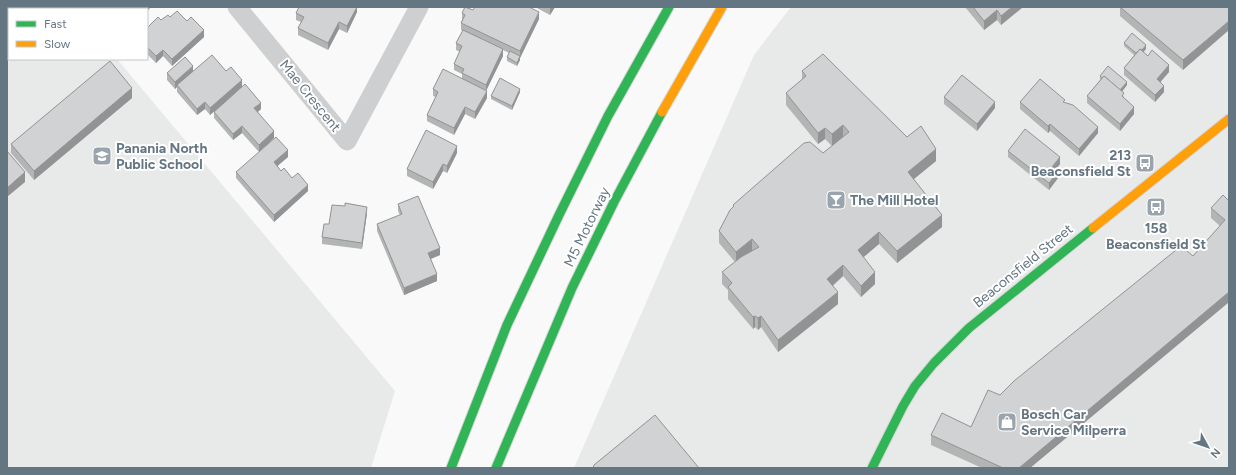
<svg xmlns="http://www.w3.org/2000/svg" width="1236" height="475" font-family="Figtree,sans-serif">
<style>
.built{fill:#e8e9e9}
.lines{fill:none;stroke-linecap:round;stroke-linejoin:round}
.fast-casing{stroke:#d5d6d7;stroke-width:11}
.slow-casing{stroke:#d5d6d7;stroke-width:11}
.street{stroke:#cecfd0;stroke-width:19}
.fast{stroke:#30b455;stroke-width:9}
.slow{stroke:#ff9f0a;stroke-width:9}
.wall{fill:#b3b5b5}
.shaded-wall{fill:#929394}
.building{fill:#d0d2d3;stroke:#929394}
.labels{text-anchor:middle;dominant-baseline:central;stroke-width:4;stroke-linejoin:round;paint-order:stroke}
.street-label{font-size:14px;fill:#657683;stroke:#fff}
.poi-label{font-size:14px;font-weight:bold;fill:#657683;stroke:#fff;text-anchor:start}
</style>
<rect width="100%" height="100%" fill="#f9f9f9"/>
<g class="built">
<path d="M7 7H74L76 9H9V59H117L395 391 371 468H7Z"/>
<path d="M791 7H1229V468H574L754 55Z"/>
</g>
<g class="lines">
<defs>
<g id="fast">
<path d="M451 468 507 325 559 215 608 116 669 7"/>
<path d="M496 468 572 288 614 202 662 112"/>
<path d="M872 468 903 406 915 386 934 363 969 328 1093 228"/>
</g>
<g id="slow">
<path d="M662 112 722 7"/>
<path d="M1093 228 1229 119"/>
</g>
</defs>
<use href="#fast" class="fast-casing"/>
<use href="#slow" class="slow-casing"/>
<path class="street" d="M237 7 347 141 419 7"/>
<use href="#fast" class="fast"/>
<use href="#slow" class="slow"/>
</g>
<g class="wall">
<path d="M119 7H151L147 11V9H121Z"/>
<path d="M357 7V12L347 33 339 29 328 50 298 35V28L301 22 296 20V13Z"/>
<path d="M535 7H555L550 15Z"/>
<path d="M965 7H1023L1001 25 997 20 984 30Z"/>
<path d="M1120 7H1229L1183 70 1120 16Z"/>
<path d="M473 10 539 19 520 58V60L517 66 507 61V57L509 53 503 50V56L486 91 487 98 475 119 465 114 454 135 427 121V115L436 97 433 96V89L462 78V74L454 70V64L460 52 456 50V43L463 31 461 30V23L462 20V13Z"/>
<path d="M170 17 187 21 204 37 172 66 163 56 156 63 147 54V28L161 20Z"/>
<path d="M1124 43 1146 49 1143 52 1169 72 1160 82 1164 92 1155 102 1124 75V68L1134 55 1124 46Z"/>
<path d="M193 71H226L242 86 261 109 258 112 274 138 259 152 242 133 233 140 214 118V112L233 94 210 115 205 109 197 115 177 92V87L175 89 167 80V73Z"/>
<path d="M802 71 907 137 936 161 913 179 942 227 897 263 879 244 863 257 875 284 861 297 843 276 833 286 838 304 778 352 761 327 758 330 755 327 753 329 728 299V290L722 284V272L735 262 719 243V231L733 207V205L823 153 843 137 832 146 825 139 818 144 786 105V93L802 80Z"/>
<path d="M1100 76 1127 85 1122 92 1124 98 1134 114 1120 131 1087 103V96L1100 80Z"/>
<path d="M520 92 512 110 491 99V96Z"/>
<path d="M944 97 995 108 977 131 944 104Z"/>
<path d="M132 98 34 180 11 153V144Z"/>
<path d="M1020 102 1065 103 1098 133 1079 156 1050 131 1048 133 1020 109Z"/>
<path d="M1008 151 1060 164 1056 170 1058 178 1049 190 1008 157Z"/>
<path d="M457 153 447 173 443 171 433 189 407 176V169Z"/>
<path d="M288 157 277 166 281 171 292 178 308 191 274 222 236 178V172Z"/>
<path d="M1229 201V302L1030 468H982L931 445V435L971 427 1000 395 1193 256 1220 226 1211 218V208Z"/>
<path d="M398 204 440 255 431 259 437 281 404 295 377 231V224L400 215 398 211Z"/>
<path d="M367 213 362 249 322 244V237L329 224Z"/>
</g>
<g class="shaded-wall">
<path d="M143 7H151L147 11V9H141Z"/>
<path d="M357 7V12L347 33V26Z"/>
<path d="M551 7H555L550 15V8Z"/>
<path d="M1012 7H1023L1001 25V16Z"/>
<path d="M997 10V20L984 30V21Z"/>
<path d="M539 12V19L520 58V51Z"/>
<path d="M1229 21V30L1183 70V60Z"/>
<path d="M339 22V29L328 50V43Z"/>
<path d="M204 30V37L172 66V59Z"/>
<path d="M1146 45V49L1138 58V55Z"/>
<path d="M503 49V56L486 91V85Z"/>
<path d="M163 50V56L156 63V56Z"/>
<path d="M520 56V60L517 66V63Z"/>
<path d="M1169 65V72L1157 86V79Z"/>
<path d="M193 66V72L177 85V87L175 89V82Z"/>
<path d="M242 80V87L210 115V108Z"/>
<path d="M1127 82V85L1118 96V92Z"/>
<path d="M1164 86V92L1155 102V95Z"/>
<path d="M132 88V98L34 180V171Z"/>
<path d="M520 89V92L512 110V106Z"/>
<path d="M487 91V98L475 119V112Z"/>
<path d="M205 102V109L197 115V109Z"/>
<path d="M995 102V108L977 131V124Z"/>
<path d="M261 103V109L254 115V108Z"/>
<path d="M465 107V114L454 135V128Z"/>
<path d="M1134 107V114L1120 131V124Z"/>
<path d="M1050 124V131L1048 133V126Z"/>
<path d="M843 125V137L832 146V134Z"/>
<path d="M242 126V133L233 140V134Z"/>
<path d="M1098 127V133L1079 156V149Z"/>
<path d="M825 128V139L818 144V133Z"/>
<path d="M274 131V138L259 152V145Z"/>
<path d="M457 146V153L447 173V166Z"/>
<path d="M936 149V161L908 184V172Z"/>
<path d="M288 150V157L274 169V162Z"/>
<path d="M1060 157V164L1052 174V167Z"/>
<path d="M443 164V171L433 189V182Z"/>
<path d="M25 172V182L7 197V188Z"/>
<path d="M1058 172V178L1049 190V183Z"/>
<path d="M308 185V191L274 222V215Z"/>
<path d="M367 207V213L362 249V243Z"/>
<path d="M942 215V227L897 263V251Z"/>
<path d="M879 232V244L858 262V250Z"/>
<path d="M752 239V251L736 263V252Z"/>
<path d="M440 248V255L428 260V253Z"/>
<path d="M843 265V276L827 290V279Z"/>
<path d="M875 272V284L861 297V286Z"/>
<path d="M437 274V281L404 295V288Z"/>
<path d="M838 292V304L778 352V340Z"/>
<path d="M1229 292V302L1030 468H1019Z"/>
<path d="M755 316V327L753 329V317Z"/>
<path d="M761 316V327L758 330V318Z"/>
</g>
<g class="building">
<path d="M125 7H143L141 9H127Z"/>
<path d="M299 7H357L347 26 339 22 328 43 298 28 304 17 296 13Z"/>
<path d="M465 7 473 10 475 7H529L539 12 520 51 461 23 465 15 462 13Z"/>
<path d="M973 7H1012L1001 16 997 10 984 21Z"/>
<path d="M1120 7H1229V21L1183 60Z"/>
<path d="M177 11 187 21 191 17 204 30 172 59 163 50 156 56 147 47V28L158 17 161 20 168 15 170 17Z"/>
<path d="M463 30 503 49 486 85 462 73 464 69 454 64 462 46 456 43Z"/>
<path d="M1132 33 1146 45 1142 50 1140 49 1136 53 1124 43Z"/>
<path d="M1140 49 1148 56 1152 50 1169 65 1157 79 1164 86 1155 95 1124 68Z"/>
<path d="M510 51 520 56 517 63 507 57Z"/>
<path d="M823 54 907 137 921 126 936 149 908 172 942 215 897 251 879 232 858 250 875 272 861 286 843 265 827 279 838 292 778 340 761 316 758 318 755 316 753 317 728 287 732 283 722 272 741 257 759 247 752 239 736 252 719 231 730 210 734 206 733 205 804 143 810 142 823 153 849 132 843 125 832 134 825 128 818 133 786 93 806 76 802 71Z"/>
<path d="M212 55 226 71 231 67 242 80 210 108 205 102 197 109 177 85Z"/>
<path d="M185 57 193 66 175 82 167 73Z"/>
<path d="M110 61 132 88 34 171 11 144Z"/>
<path d="M1108 66 1127 82 1120 90 1104 76 1102 78 1100 76Z"/>
<path d="M443 69 487 91 475 112 465 107 454 128 427 115 438 92 433 89Z"/>
<path d="M962 75 995 102 977 124 944 97Z"/>
<path d="M1104 76 1124 93 1122 96 1134 107 1120 124 1087 96Z"/>
<path d="M500 78 520 89 512 106 491 96Z"/>
<path d="M1040 79 1065 100 1063 102 1073 105 1098 127 1079 149 1050 124 1048 126 1020 102Z"/>
<path d="M245 84 261 103 254 108 274 131 259 145 242 126 233 134 214 112Z"/>
<path d="M1025 129 1060 157 1052 167 1058 172 1049 183 1008 151Z"/>
<path d="M426 130 457 146 447 166 443 164 433 182 407 169Z"/>
<path d="M276 137 288 150 274 162 281 171 284 168 292 178 298 173 308 185 274 215 236 172Z"/>
<path d="M7 151 25 172 7 188Z"/>
<path d="M1223 195 1229 201V292L1019 468H1003L931 435 942 413 971 427 988 390 1000 395 1014 381 1181 246 1193 256 1225 220 1211 208Z"/>
<path d="M418 196 440 248 428 253 437 274 404 288 377 224 402 214 398 204Z"/>
<path d="M345 203 367 207 362 243 322 237 324 224H329L332 205 345 206Z"/>
<path d="M655 415 699 468H593L594 465Z"/>
</g>
<defs>
<symbol id="school-square" viewBox="-11 -11 22 22"><rect x="-9" y="-9" width="18" height="18" rx="4" fill="#99a4ac" stroke="#fff"/><path d="M0-5L7-2L0 1L-7-2ZM-4 1L0 2.5L4 1V4Q0 6-4 4Z" fill="#fff"/></symbol>
<symbol id="bus-square" viewBox="-11 -11 22 22"><rect x="-9" y="-9" width="18" height="18" rx="4" fill="#99a4ac" stroke="#fff"/><path d="M-5-6H5V4H4V6H2V4H-2V6H-4V4H-5ZM-3.5-4V0h7V-4ZM-3.5 1.2v1.5H-2V1.2ZM2 1.2v1.5H3.5V1.2Z" fill="#fff"/></symbol>
<symbol id="bar-square" viewBox="-11 -11 22 22"><rect x="-9" y="-9" width="18" height="18" rx="4" fill="#99a4ac" stroke="#fff"/><path d="M-6-5H6L.8 .8V4.5H3.5V6h-7V4.5H-.8V.8Z" fill="#fff"/></symbol>
<symbol id="shop-square" viewBox="-11 -11 22 22"><rect x="-9" y="-9" width="18" height="18" rx="4" fill="#99a4ac" stroke="#fff"/><path d="M-5-2.5h2.3a2.7 3.5 0 0 1 5.4 0H5L5.5 6h-11ZM-1.5-2.5h3a1.5 2.3 0 0 0-3 0Z" fill="#fff"/></symbol>
</defs>
<g fill-rule="evenodd">
<use href="#school-square" x="91" y="145" width="22" height="22"/>
<use href="#bus-square" x="1134" y="152" width="22" height="22"/>
<use href="#bar-square" x="825" y="189" width="22" height="22"/>
<use href="#bus-square" x="1145" y="196" width="22" height="22"/>
<use href="#shop-square" x="996" y="411" width="22" height="22"/>
</g>
<g class="labels">
<g class="street-label">
<text transform="translate(310 96) rotate(51)">Mae Crescent</text>
<text transform="translate(587 227) rotate(-64)">M5 Motorway</text>
<text transform="translate(1023 266) rotate(-39)">Beaconsfield Street</text>
</g>
<g class="poi-label">
<text x="116" y="148">Panania North<tspan x="116" dy="16">Public School</tspan></text>
<text x="1131" y="155" text-anchor="end">213<tspan x="1131" dy="16">Beaconsfield St</tspan></text>
<text x="850" y="200">The Mill Hotel</text>
<text x="1156" y="228" text-anchor="middle">158<tspan x="1156" dy="16">Beaconsfield St</tspan></text>
<text x="1021" y="414">Bosch Car<tspan x="1021" dy="16">Service Milperra</tspan></text>
</g>
</g>
<rect width="1236" height="475" fill="none" stroke="#657683" stroke-width="16"/>
<rect x="8" y="8" width="140" height="52" fill="#ffffff" stroke="#c1c8cd"/>
<rect x="16" y="21" width="20" height="6" fill="#30b455" stroke="#c1c8cd"/>
<text x="44" y="28" font-size="12" fill="#657683">Fast</text>
<rect x="16" y="41" width="20" height="6" fill="#ff9f0a" stroke="#c1c8cd"/>
<text x="44" y="48" font-size="12" fill="#657683">Slow</text>
<g transform="translate(1208 447) rotate(130)" stroke="#ffffff" stroke-width="3" paint-order="stroke">
<path d="M0-3L7 15L0 10L-7 15Z" fill="#657683"/>
<text y="-6" font-size="11" font-weight="bold" text-anchor="middle" fill="#657683">N</text>
</g>
</svg>
